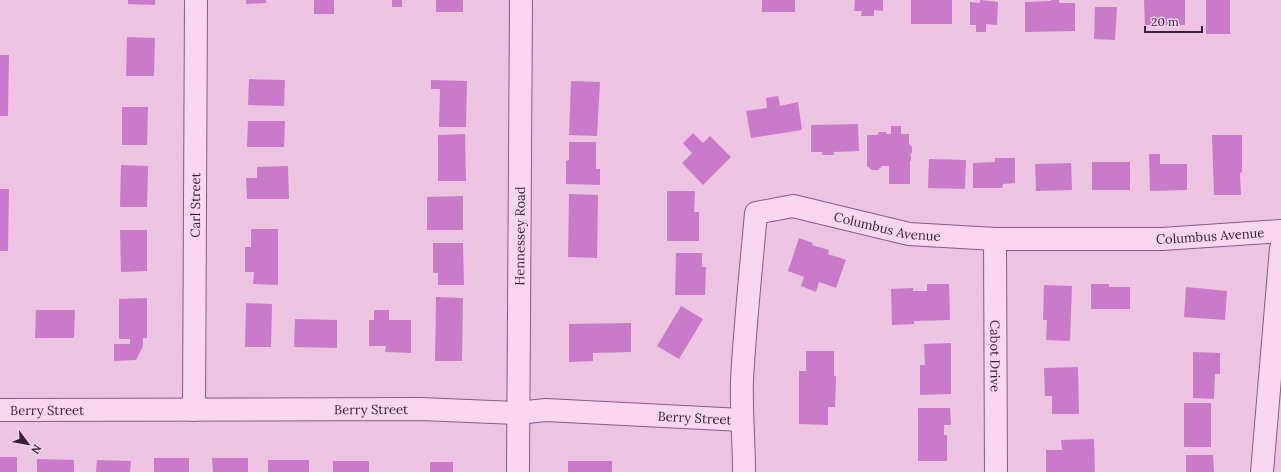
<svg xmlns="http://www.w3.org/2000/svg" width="1281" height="472" font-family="Lora,serif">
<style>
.building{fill:#c97bca}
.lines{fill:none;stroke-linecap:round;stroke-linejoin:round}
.minor-casing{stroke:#875b83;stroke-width:24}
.minor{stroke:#f8d7ef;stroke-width:22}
.labels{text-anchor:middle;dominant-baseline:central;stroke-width:3;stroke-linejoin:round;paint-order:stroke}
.street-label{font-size:13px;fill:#381e36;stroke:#f5d3eb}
</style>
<rect width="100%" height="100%" fill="#edc4e2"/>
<g class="building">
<path d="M128 0H155V5L128 4Z"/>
<path d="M246 0H266V3L246 4Z"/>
<rect x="314" y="0" width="20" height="14"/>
<rect x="392" y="0" width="10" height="7"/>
<rect x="436" y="0" width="27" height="12"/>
<rect x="762" y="0" width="33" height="12"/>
<path d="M855 0H883V11L874 10V16H861L862 11H854Z"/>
<rect x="911" y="0" width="41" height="24"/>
<path d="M980 0 998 2 997 25 986 24V32H976V25H970V2L980 3Z"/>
<path d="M1051 0H1059V3H1075V31L1025 32V2L1051 1Z"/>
<path d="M1144 0H1185V25H1145Z"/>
<rect x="1206" y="0" width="24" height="34"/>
<path d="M1095 7H1117L1115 40 1094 39Z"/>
<path d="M127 37 155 38 154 76H126Z"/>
<path d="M0 55H9L8 116H0Z"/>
<path d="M249 79 285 80 284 106 248 105Z"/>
<path d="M431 80 467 81 466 127H439L440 89H431Z"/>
<path d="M571 81 600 82 597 136 569 135Z"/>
<path d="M778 96 780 106 798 102 802 130 751 138 746 111 767 108 766 98Z"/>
<path d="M122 107H148L147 145H122Z"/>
<path d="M248 121H285L284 147H247Z"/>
<path d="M858 124 859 151 834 152V155H822V152H811V125Z"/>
<path d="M891 126H901V134H909V144L912 147V152L910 155 911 156V161H910V184H889V166H882L878 170H872L867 166V135H877L879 132H886L887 134H891Z"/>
<path d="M693 133 703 143 710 136 731 157 703 185 682 163 692 153 683 143Z"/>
<path d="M465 134 466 181H438V135Z"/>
<path d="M1212 135H1242V172L1240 173 1241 195H1214Z"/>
<path d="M569 142H596V169H600V185L566 184V161L569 160Z"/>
<path d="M1149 154H1160V164H1187V190L1150 191Z"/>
<path d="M995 158H1015V183L1003 184 1002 188H973V163L995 162Z"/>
<path d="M929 159 966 160 965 189 928 188Z"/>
<rect x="1092" y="162" width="38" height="28"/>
<path d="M1071 163 1072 190 1036 191 1035 164Z"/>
<path d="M121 165 148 166 147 207H120Z"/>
<path d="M288 166 289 199H247L246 178H257V167Z"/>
<path d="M0 189H9L8 251H0Z"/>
<path d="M667 191H695L694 212H699V241H667Z"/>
<path d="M569 194 598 195 597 258 568 257Z"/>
<path d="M463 196V230H427V197Z"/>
<path d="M251 229H278V285L253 284 254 272H245V247H251Z"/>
<path d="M120 230H147V271L121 272Z"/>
<path d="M799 238 813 243 812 245 829 250 828 254 846 260 836 288 819 282 816 292 801 286 804 277 788 271Z"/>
<path d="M433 243H463L464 285H438V273H433Z"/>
<path d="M676 253H702V267H706L705 295H675Z"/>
<path d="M927 284H949L950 320 914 321V324L892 325 891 289 913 288V291H927Z"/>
<path d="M1091 284H1109V287H1130V309H1091Z"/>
<path d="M1044 285 1072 286 1070 341 1046 340 1047 320H1043Z"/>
<path d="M1186 287 1227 291 1225 320 1184 317Z"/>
<path d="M436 297 463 298 462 361H435Z"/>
<path d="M147 298V338H143V346L136 360 114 361V344H130V339H119V299Z"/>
<path d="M246 303 272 304 271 347H245Z"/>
<path d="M681 306 703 319 679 359 657 346Z"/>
<path d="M36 310H75L74 338H35Z"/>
<path d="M374 310H389V320H411V353L385 352 386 346H369V320H374Z"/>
<path d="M295 319 337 320V348L294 347Z"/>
<path d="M631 323V352L593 353V361L569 362V324Z"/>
<path d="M951 343V394L920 395V365H925L924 344Z"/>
<path d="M806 351H834V376H836L835 407H828V425L799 424V371H806Z"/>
<path d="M1193 352 1220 353V374H1215L1214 399 1193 398Z"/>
<path d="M1078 367 1079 414H1052V396H1045L1044 368Z"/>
<rect x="1184" y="403" width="27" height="44"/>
<path d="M918 408H950L951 425H944V435H947V461H918Z"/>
<path d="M1094 439 1095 472H1046V450H1062L1061 440Z"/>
<path d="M1186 455H1213L1214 472H1186Z"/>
<rect x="0" y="457" width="17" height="15"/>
<rect x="154" y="458" width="35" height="14"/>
<path d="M212 458H248V472H213Z"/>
<path d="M37 459 74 460V472H37Z"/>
<path d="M97 460 131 461 130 472H96Z"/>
<rect x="268" y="460" width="41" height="12"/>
<rect x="333" y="461" width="36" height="11"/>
<rect x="568" y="461" width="44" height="11"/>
<rect x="430" y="462" width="23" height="10"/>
</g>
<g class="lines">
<defs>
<g id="minor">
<path id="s1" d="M995 239 996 472"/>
<path id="s2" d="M0 410 421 409 517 413 546 410 742 420"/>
<path id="s3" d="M194 410 196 0"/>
<path id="s4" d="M518 472 521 0"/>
<path id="s5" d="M744 472C744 441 741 411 742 380 745 325 751 269 756 213L793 206 909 234 995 239H1162L1281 231"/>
<path d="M1262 472 1281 248"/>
</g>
</defs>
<use href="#minor" class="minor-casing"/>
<use href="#minor" class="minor"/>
</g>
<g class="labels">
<g class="street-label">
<text stroke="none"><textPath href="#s3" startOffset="205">Carl Street</textPath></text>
<text stroke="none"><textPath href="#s5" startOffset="394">Columbus Avenue</textPath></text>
<text stroke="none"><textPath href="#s5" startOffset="718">Columbus Avenue</textPath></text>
<text stroke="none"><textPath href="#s4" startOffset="236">Hennessey Road</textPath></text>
<text stroke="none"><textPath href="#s1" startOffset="117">Cabot Drive</textPath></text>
<text stroke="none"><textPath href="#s2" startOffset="371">Berry Street</textPath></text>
<text stroke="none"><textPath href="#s2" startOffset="47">Berry Street</textPath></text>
<text stroke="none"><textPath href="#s2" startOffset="695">Berry Street</textPath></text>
</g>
</g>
<g transform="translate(28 444) rotate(122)" stroke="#f5d3eb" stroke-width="3" paint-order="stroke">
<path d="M0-3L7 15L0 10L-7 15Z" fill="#381e36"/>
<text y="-6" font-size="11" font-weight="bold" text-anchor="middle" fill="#381e36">N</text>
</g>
<path d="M1145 26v6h57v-6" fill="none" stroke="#381e36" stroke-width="2"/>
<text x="1151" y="26" font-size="12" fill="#381e36" stroke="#f5d3eb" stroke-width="3" paint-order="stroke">20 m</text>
</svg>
